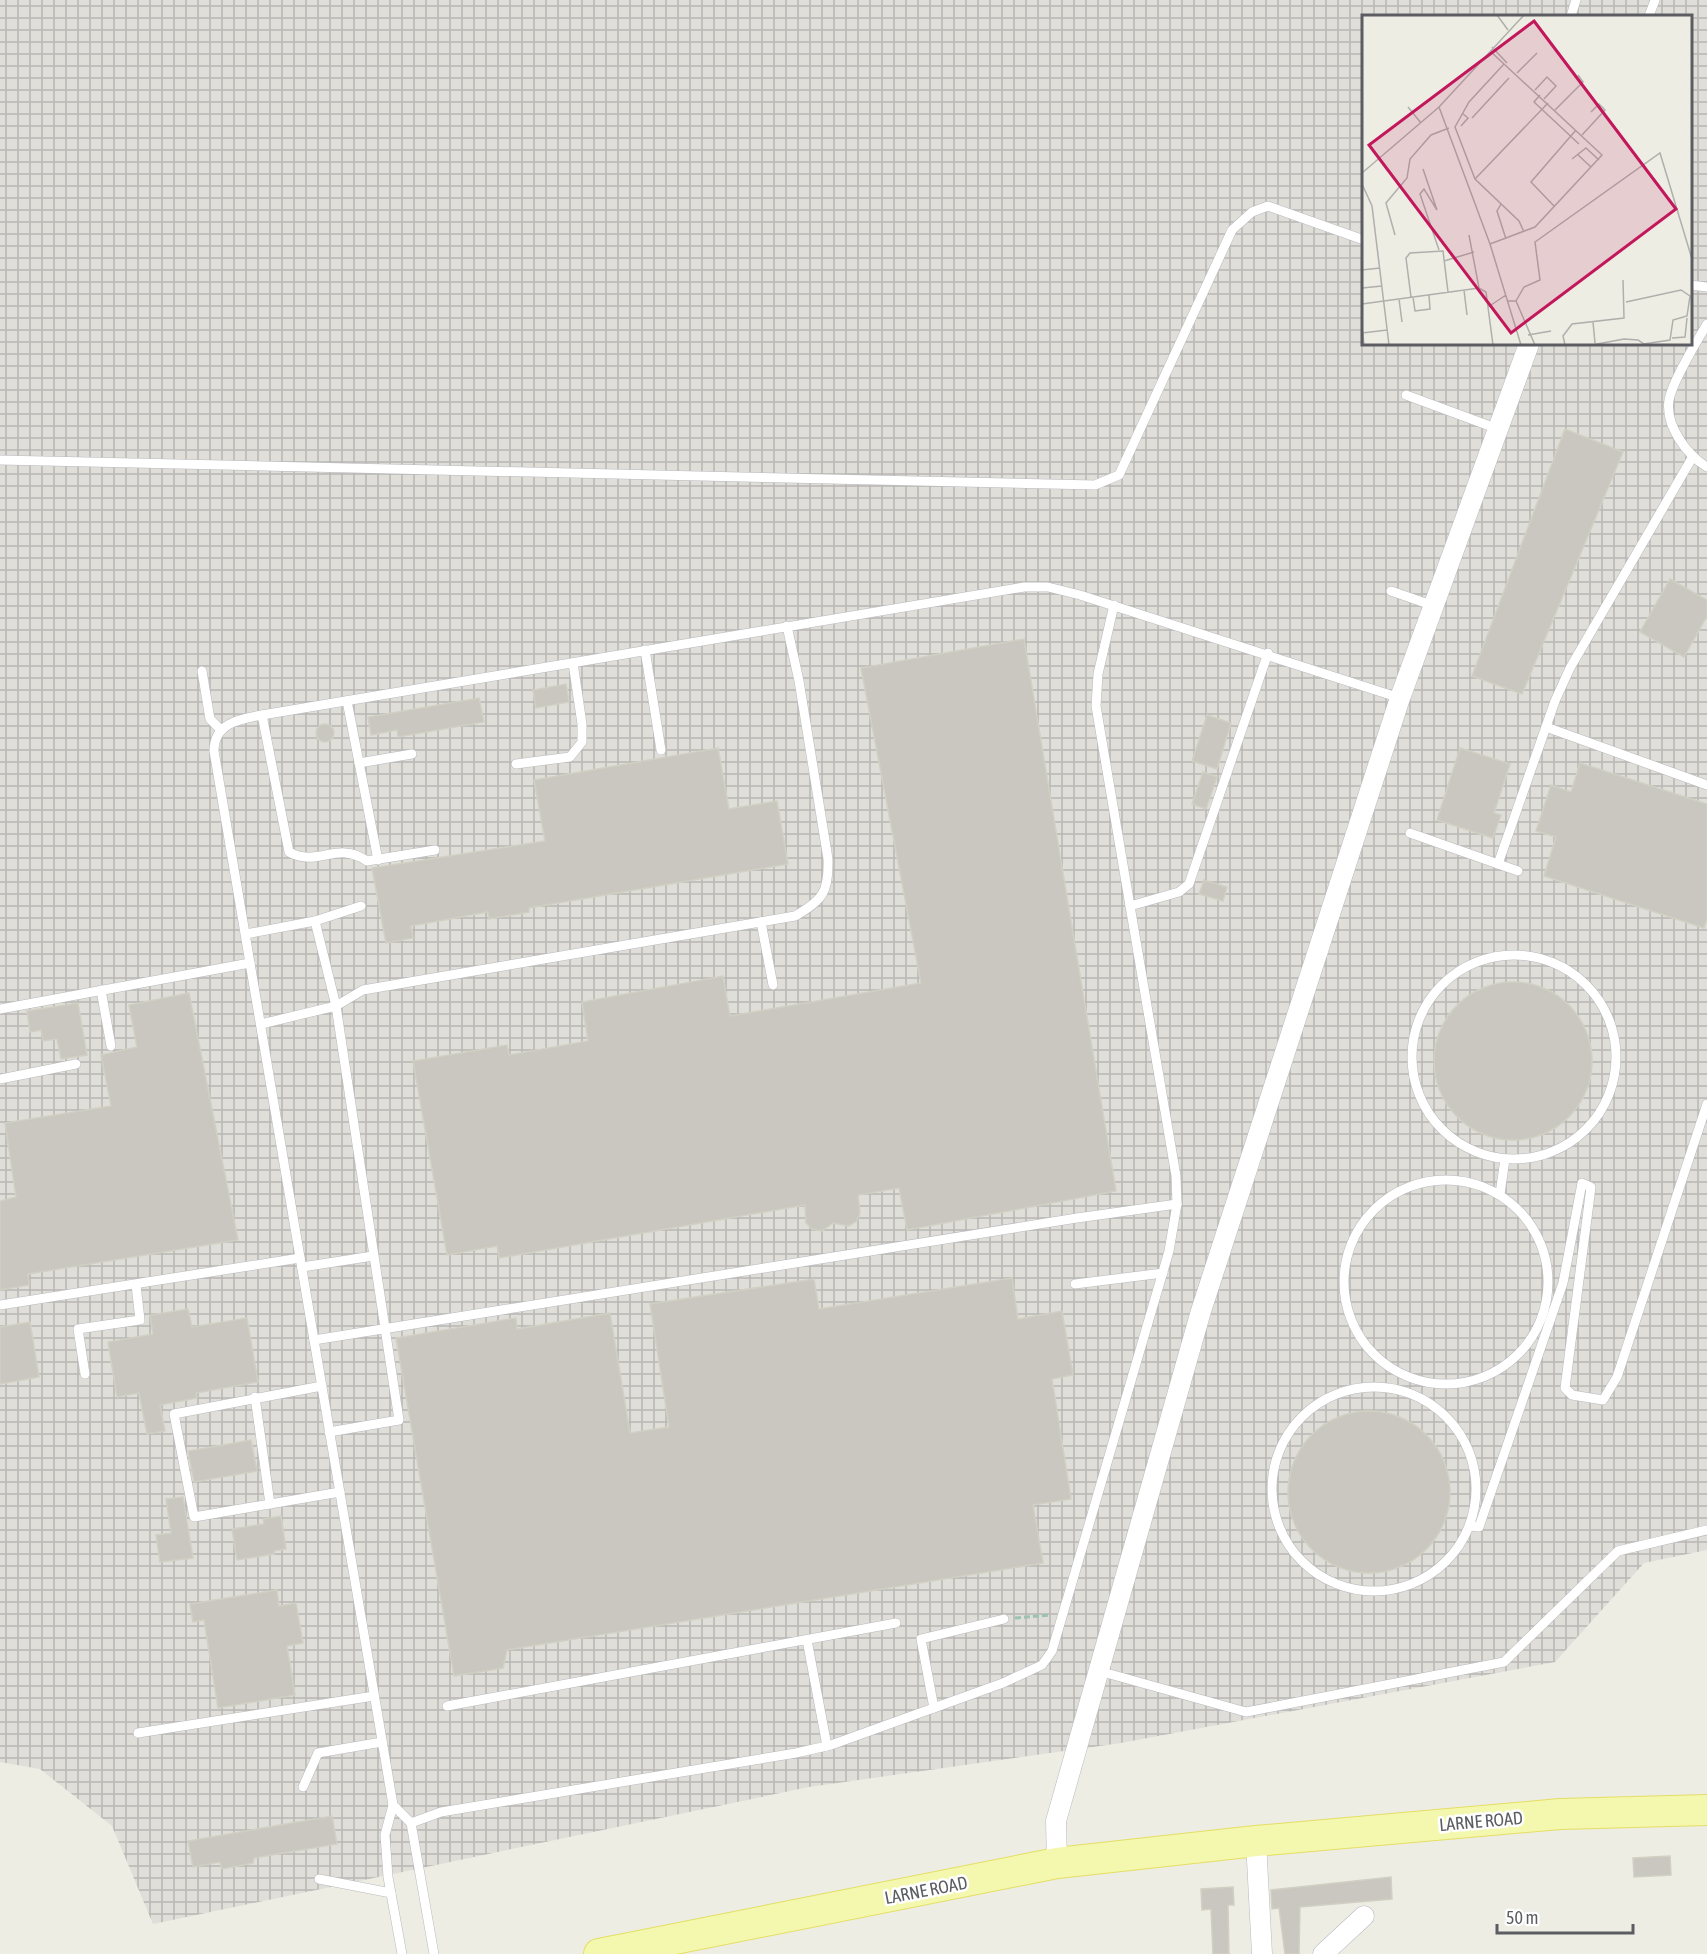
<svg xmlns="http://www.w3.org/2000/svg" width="1707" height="1954" font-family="'Asap Condensed',sans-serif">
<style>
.industrial{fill:url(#industrial-grid);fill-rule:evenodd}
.building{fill:#c9c7c0;stroke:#d1d0c3;stroke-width:1.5}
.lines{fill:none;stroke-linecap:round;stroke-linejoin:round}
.lane-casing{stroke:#b9babf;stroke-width:10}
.street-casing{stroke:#b9babf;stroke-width:21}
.primary-casing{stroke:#e5de64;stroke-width:32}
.path{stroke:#9cc2b0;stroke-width:3;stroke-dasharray:6 3;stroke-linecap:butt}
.lane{stroke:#fff;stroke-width:9}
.street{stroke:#fff;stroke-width:20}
.primary{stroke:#f4f8ae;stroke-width:30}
.labels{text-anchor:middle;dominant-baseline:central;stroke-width:5;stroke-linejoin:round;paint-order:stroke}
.street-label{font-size:18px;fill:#5c5d63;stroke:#fff}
.inset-road{fill:none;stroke:#afafac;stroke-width:1.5}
.view{fill:#c2185b;fill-opacity:0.15;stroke:#c2185b;stroke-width:3}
.inset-edge{fill:none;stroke:#5c5d63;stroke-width:3}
</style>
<defs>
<pattern id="industrial-grid" width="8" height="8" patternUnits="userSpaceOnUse" patternTransform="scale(1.5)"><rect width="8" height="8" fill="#dfded8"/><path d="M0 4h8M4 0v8" fill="none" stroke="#b8b7b3"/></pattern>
</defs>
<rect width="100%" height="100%" fill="#edede4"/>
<path class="industrial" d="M0 0H1707V1550L1644 1563 1555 1662 1121 1743 809 1787 153 1924 112 1826 40 1769 0 1762ZM1364 16H1690V344H1364Z"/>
<g class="building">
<path d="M1565 429 1623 452 1522 694 1472 676Z"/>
<path d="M1670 579 1707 600V616L1684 657 1640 632Z"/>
<path d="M1024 639 1116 1191 907 1230 899 1188 858 1195 860 1213 857 1221 849 1226 833 1223 822 1231 812 1229 806 1223 805 1205 499 1258 497 1246 447 1255 413 1061 507 1045 509 1055 588 1041 582 1002 723 976 730 1016 921 983 861 668Z"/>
<path d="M566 684 569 702 536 708 533 690Z"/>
<path d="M479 698 484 722 398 737 397 730 371 735 368 717Z"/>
<path d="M1207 715 1231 723 1217 769 1192 761Z"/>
<circle cx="325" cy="733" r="9"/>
<path d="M718 748 729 809 777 801 788 864 529 908V912L489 919 488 912 411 926 413 938 386 943 372 868 545 841 534 780Z"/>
<path d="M1460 748 1510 764 1494 813 1501 815 1493 838 1437 820Z"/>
<path d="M1580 763 1707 804V919L1704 928 1544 876 1556 837 1536 831 1551 785 1571 792Z"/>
<path d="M1203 772 1217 777 1206 809 1192 804Z"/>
<path d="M1204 880 1227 887 1223 901 1199 894Z"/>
<circle cx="1513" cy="1061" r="79"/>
<path d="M189 993 238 1240 28 1274 29 1285 0 1290V1201L16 1197 5 1123 111 1106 101 1055 137 1047 129 1005Z"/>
<path d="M78 1003 87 1055 61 1059 57 1039 43 1041 41 1030 30 1032 27 1011Z"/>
<path d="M1012 1278 1018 1319 1062 1311 1073 1375 1052 1379 1071 1499 1033 1505 1043 1563 507 1650 503 1668 454 1676 396 1338 516 1318 517 1329 610 1313 630 1433 669 1427 650 1304 814 1279 819 1309Z"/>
<path d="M188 1309 192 1327 247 1318 258 1382 196 1393 197 1398 160 1405 165 1431 147 1434 139 1393 117 1397 108 1342 153 1334 150 1315Z"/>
<path d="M30 1322 39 1377 0 1384V1327Z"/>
<circle cx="1369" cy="1492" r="81"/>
<path d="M251 1440 257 1471 194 1482 188 1451Z"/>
<path d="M183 1497 193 1558 160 1562 156 1535 171 1533 166 1499Z"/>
<path d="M281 1516 286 1549 274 1551V1554L237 1560 232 1529 264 1524 263 1519Z"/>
<path d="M277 1590 279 1606 296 1603 303 1643 287 1646 295 1695 218 1708 204 1620 193 1622 190 1604Z"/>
<path d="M332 1816 337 1844 254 1858 253 1863 222 1869 220 1862 193 1867 188 1841Z"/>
<path d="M1670 1856 1671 1875 1634 1877 1633 1858Z"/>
<path d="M1391 1877 1392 1899 1300 1907 1299 1954H1285L1279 1908 1272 1909 1271 1890Z"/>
<path d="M1233 1887 1234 1905H1228L1229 1954H1213L1211 1909 1202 1910 1201 1889Z"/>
</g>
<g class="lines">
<defs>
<g id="lane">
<path d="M1571 16 1576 0"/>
<path d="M1649 16 1655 0"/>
<path d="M1690 285 1707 287"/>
<path d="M1707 324C1696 343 1673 380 1669 400 1665 426 1687 455 1707 467"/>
<path d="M1406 395 1498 429"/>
<path d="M0 460 1095 485 1119 475 1232 230 1252 212 1268 206 1364 240"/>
<path d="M1391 591 1434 606"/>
<path d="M645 650 661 750"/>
<path d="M202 671 210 719 221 730"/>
<path d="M347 701 378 860"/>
<path d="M262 715 289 852C318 868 337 840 367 861L435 850"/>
<path d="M1546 727 1707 785"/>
<path d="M359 763 412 754"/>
<path d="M516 764 570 757 582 742V724L573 663"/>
<path d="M1410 833 1518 871"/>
<path d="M1498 864 1555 701 1570 668 1692 458"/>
<path d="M1130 906 1179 892 1189 884 1268 653"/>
<path d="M315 921 336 1006 399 1420 329 1432"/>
<path d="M761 922 773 985"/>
<path d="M246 934 315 921 361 906"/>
<circle cx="1514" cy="1057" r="102"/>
<path d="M101 990 111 1046"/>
<path d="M0 1009 250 963"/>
<path d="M261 1024 336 1006 363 990 795 916C823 900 829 892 828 859L799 681 787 626"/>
<path d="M0 1079 76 1064"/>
<circle cx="1446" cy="1282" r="102"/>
<path d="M1500 1194 1505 1159"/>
<path d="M302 1267 373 1256"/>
<path d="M1075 1284 1163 1273"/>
<path d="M0 1305 300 1258"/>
<path d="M314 1340 1077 1218 1177 1204"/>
<path d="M85 1374 78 1329 140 1320 136 1285"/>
<path d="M322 1386 174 1414 194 1517 340 1492"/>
<circle cx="1374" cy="1489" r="102"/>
<path d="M255 1397 270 1504"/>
<path d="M1470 1526 1479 1527 1563 1283 1582 1183 1591 1187 1565 1388 1572 1395 1603 1400 1617 1377 1707 1104"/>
<path d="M807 1640 827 1746"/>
<path d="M1099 1671 1246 1712 1504 1662 1618 1551 1707 1530"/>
<path d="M447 1706 896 1623"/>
<path d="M934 1708 921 1639 1004 1619"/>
<path d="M138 1733 374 1696"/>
<path d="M303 1787 318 1753 382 1742"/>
<path d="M393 1805 411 1823 434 1954"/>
<path d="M411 1823 441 1812 796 1753 831 1745 1003 1683 1042 1665 1052 1651 1169 1251 1177 1204 1176 1176 1096 706 1098 674 1114 605"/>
<path d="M319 1879 391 1893"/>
<path d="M402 1954 388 1877 385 1835 393 1805 214 751C214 723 240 719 262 715L1024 587H1048L1080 595 1400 698"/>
</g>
<g id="street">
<path d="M1256 1841 1262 1954"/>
<path d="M1057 1863 1056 1821 1201 1311 1400 698 1529 344"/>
<path d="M1323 1954 1364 1916"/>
</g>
<path id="primary" d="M599 1954 1057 1863 1256 1841 1560 1814 1707 1810"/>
</defs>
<use href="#lane" class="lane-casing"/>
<use href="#street" class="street-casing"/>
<use href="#primary" class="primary-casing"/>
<path class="path" d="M1015 1618 1050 1615"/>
<use href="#lane" class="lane"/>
<use href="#street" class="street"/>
<use href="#primary" class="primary"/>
</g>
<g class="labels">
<g class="street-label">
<text transform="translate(1481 1821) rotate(-5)">LARNE ROAD</text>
<text transform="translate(926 1890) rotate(-11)">LARNE ROAD</text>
</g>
</g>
<g transform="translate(1362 15)">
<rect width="330" height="330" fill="#edede4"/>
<path class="inset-road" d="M135 0 146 15M130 32 145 48M128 36 240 140 173 212 128 229M142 49 107 87 93 112 113 164 157 206 162 217M155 58 175 38M173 75 185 62 194 71 182 84M178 80 172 87 217 129M46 92 59 108M77 92 128 229 159 330M193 95 221 67 216 60M110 103 147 63M99 111 106 103 100 98M220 120 243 95 237 89 229 97M215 139 229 152M210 144 224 133 237 145M61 154 75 195 62 174 58 179 77 235M0 158 77 92 162 0M113 164 186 88M0 169 10 191 27 330M139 189 135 196 144 224M192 191 169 167 214 115M33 220 24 188 45 163 48 144 69 120 87 113M107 220 117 273M82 246 112 237M0 255 18 253M0 273 20 271M102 275 105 300M49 282 44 243 48 238 81 236 86 277M51 282 53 296 68 294 67 280M37 284 40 307M146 286H154L173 330M154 286 162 272 178 265 173 227 298 138 330 244M0 289 117 273 124 277 131 330M126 292 144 280M231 307 233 328M0 311 2 330M0 318 25 315M166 320 189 316M310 323 323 322 325 303M203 330 201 321 210 309 262 303 261 265M230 330 262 324 276 325 282 329 308 325 311 305 325 301 328 281 319 275 264 287"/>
<path class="view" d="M172 6 314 194 149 318 7 130Z"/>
<rect width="330" height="330" class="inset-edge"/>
</g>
<path d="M1497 1924v9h136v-9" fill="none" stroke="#5c5d63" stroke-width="3"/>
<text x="1506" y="1924" font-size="18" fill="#5c5d63" stroke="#ffffff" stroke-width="4.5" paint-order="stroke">50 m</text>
</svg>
